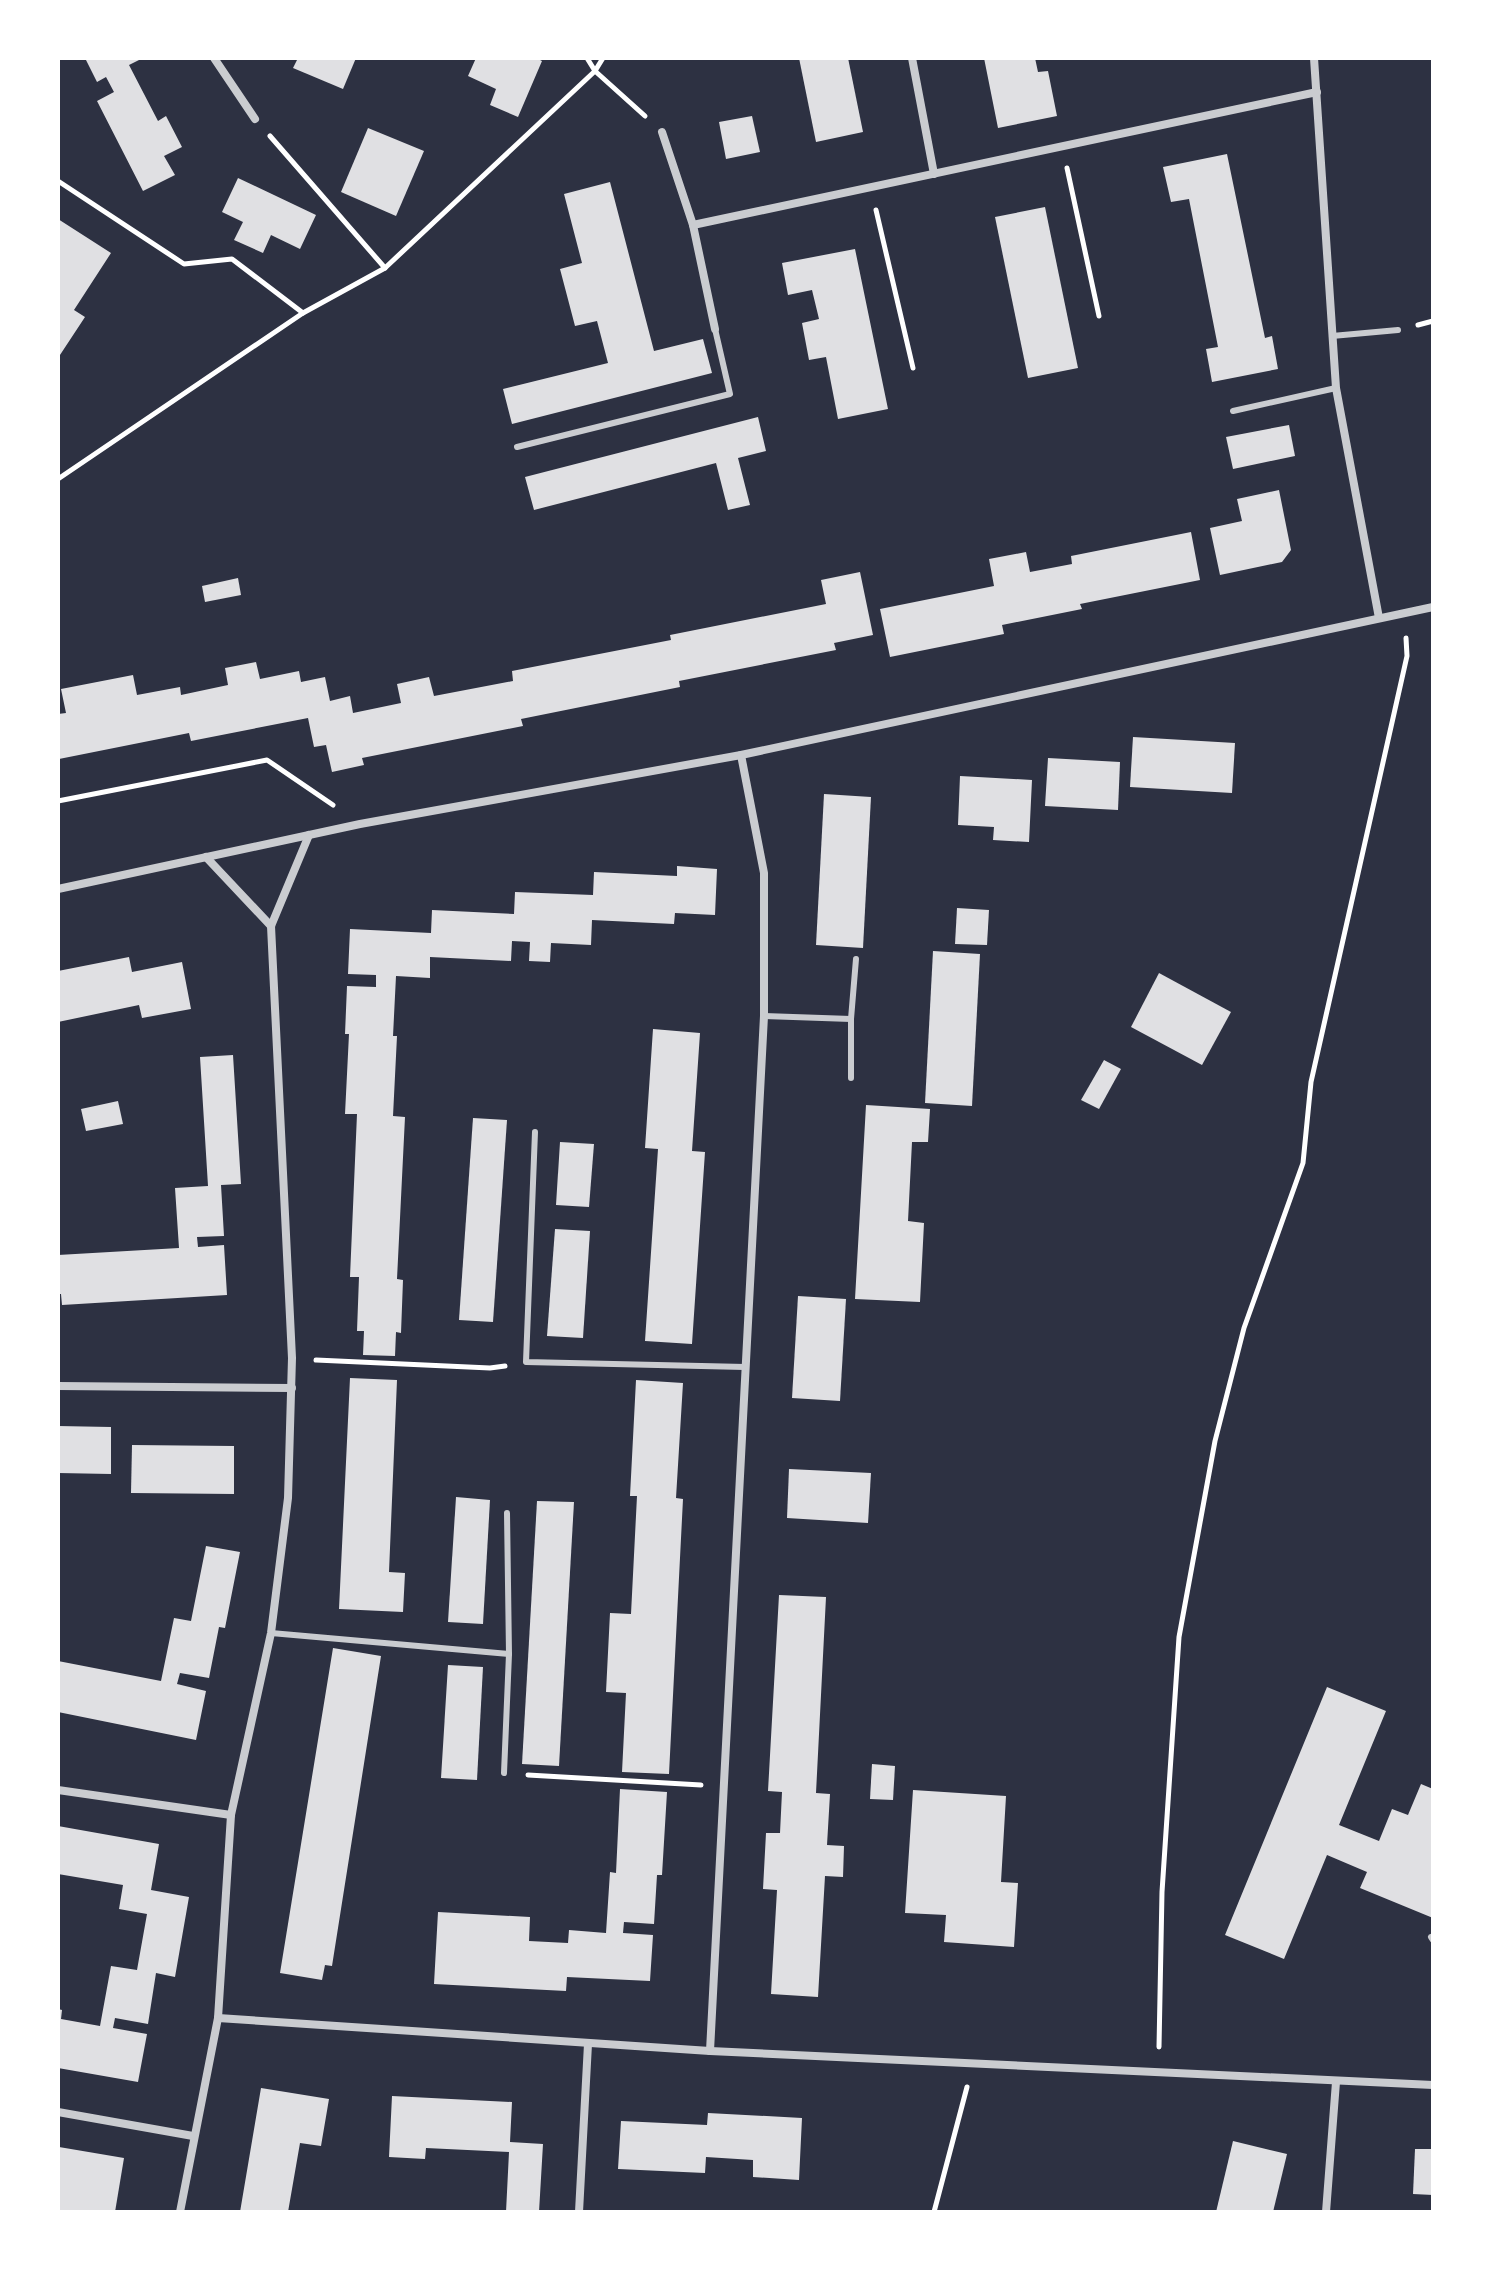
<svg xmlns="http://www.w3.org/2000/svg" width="1491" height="2270" font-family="Arial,sans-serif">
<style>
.building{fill:#e0e0e3}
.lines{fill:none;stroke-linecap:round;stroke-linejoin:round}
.path{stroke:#fff;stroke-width:5}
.service{stroke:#caccd0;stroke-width:6}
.minor{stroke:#caccd0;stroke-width:8}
</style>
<rect width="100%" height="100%" fill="#2d3142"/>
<g class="building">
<path d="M85 58H143L129 65 158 121 166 116 182 147 164 156 175 175 143 191 97 101 114 92 106 77 97 82Z"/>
<path d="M298 58H356L343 89 293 68Z"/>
<path d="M476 58H536L542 61 518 117 490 105 496 89 468 76Z"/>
<path d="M799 58H848L863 132 816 142Z"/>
<path d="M984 58H1035L1038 72 1048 71 1057 116 998 128Z"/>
<path d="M752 116 760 152 726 159 719 122Z"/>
<path d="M368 128 424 151 396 216 341 192Z"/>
<path d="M1227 154 1265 338 1272 336 1278 369 1212 382 1206 349 1218 347 1189 199 1171 202 1163 167Z"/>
<path d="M238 178 316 215 300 249 271 235 263 253 234 240 243 222 222 212Z"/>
<path d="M610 182 654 351 703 339 712 373 512 424 503 389 608 363 597 321 575 326 560 269 582 263 564 194Z"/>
<path d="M1045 207 1078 368 1028 378 995 217Z"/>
<path d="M58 219 111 253 74 310 85 317 58 358Z"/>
<path d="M855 249 888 409 838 419 826 357 809 360 802 323 819 319 812 290 788 295 782 263Z"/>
<path d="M758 417 766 451 738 458 750 505 728 510 716 463 534 510 525 477Z"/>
<path d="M1289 425 1295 456 1233 469 1226 437Z"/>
<path d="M1279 490 1291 550 1282 562 1220 575 1210 528 1242 521 1237 499Z"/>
<path d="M1191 532 1200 580 1080 604 1082 609 1002 625 1004 634 890 657 880 609 994 586 989 559 1026 552 1030 572 1072 564 1071 556Z"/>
<path d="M860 572 873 635 834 643 836 650 679 681 680 687 521 719 523 726 362 758 364 765 332 772 326 745 314 747 308 718 191 741 189 733 59 759 58 714 66 713 61 689 133 675 137 695 180 687 181 695 228 685 225 668 256 662 260 679 299 671 301 682 325 677 330 701 350 696 353 713 401 703 397 684 429 677 434 696 513 681 512 671 671 640 670 635 826 604 821 580Z"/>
<path d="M238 578 241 595 205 602 202 586Z"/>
<path d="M1133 737 1235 743 1232 793 1130 787Z"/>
<path d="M1048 758 1120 762 1118 810 1045 806Z"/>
<path d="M960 776 1032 780 1029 842 993 840 994 827 958 825Z"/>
<path d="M824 794 871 797 863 948 816 945Z"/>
<path d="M677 866 717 869 715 915 675 913 674 924 592 920 591 945 551 943 550 962 529 961 530 942 512 941 511 961 430 957V978L396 976 393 1036H397L393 1116 405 1117 397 1279 403 1280 401 1333 396 1332 395 1356 363 1355 364 1331H357L359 1277H350L357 1114H345L349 1034H345L347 986 376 987V975L348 974 350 929 431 933 432 910 514 914 515 892 593 895 594 872 677 876Z"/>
<path d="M957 908 989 910 987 945 955 944Z"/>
<path d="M933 951 980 954 972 1106 925 1103Z"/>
<path d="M129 957 132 972 182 962 191 1009 142 1018 139 1005 58 1022V971Z"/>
<path d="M1159 973 1231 1012 1202 1065 1131 1027Z"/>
<path d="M653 1029 700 1033 692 1151 705 1152 692 1344 645 1341 658 1149 645 1148Z"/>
<path d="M233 1055 241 1184 221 1185 224 1236 197 1237 198 1247 224 1245 227 1295 62 1305 61 1294H58V1255L179 1248 175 1188 208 1186 200 1057Z"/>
<path d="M1104 1060 1121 1069 1099 1109 1081 1100Z"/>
<path d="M118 1101 123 1124 86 1131 81 1109Z"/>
<path d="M866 1105 930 1109 928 1142H912L908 1221 924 1223 920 1302 855 1299Z"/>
<path d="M473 1118 507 1120 493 1322 459 1320Z"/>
<path d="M560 1142 594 1144 589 1207 556 1205Z"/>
<path d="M555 1229 590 1231 583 1338 547 1336Z"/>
<path d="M798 1296 846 1299 840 1401 792 1398Z"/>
<path d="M350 1378 397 1380 389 1572 405 1573 403 1612 339 1609Z"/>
<path d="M636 1380 683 1383 676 1498 683 1499 669 1774 622 1772 626 1693 606 1692 610 1613 631 1614 637 1496H630Z"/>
<path d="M58 1426 111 1427V1474L58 1473Z"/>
<path d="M132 1445 234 1446V1494L131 1493Z"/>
<path d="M789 1469 871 1473 868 1523 787 1518Z"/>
<path d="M456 1497 490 1500 483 1624 448 1622Z"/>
<path d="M537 1501 574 1502 559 1766 522 1764Z"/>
<path d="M206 1546 240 1552 225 1628 219 1627 209 1678 180 1673 177 1684 206 1691 196 1740 58 1712V1661L161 1681 174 1618 191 1621Z"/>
<path d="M779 1595 826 1597 816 1793 830 1794 827 1845 844 1846 843 1877 825 1876 818 1997 771 1994 777 1890 763 1889 766 1833H780L782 1792 768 1791Z"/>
<path d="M333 1648 381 1656 332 1966 325 1965 322 1980 280 1973Z"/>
<path d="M448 1665 483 1667 477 1780 441 1778Z"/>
<path d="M1327 1687 1386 1711 1339 1825 1379 1841 1392 1809 1408 1815 1421 1784 1433 1789V1918L1360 1888 1367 1872 1327 1855 1284 1959 1225 1935Z"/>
<path d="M872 1764 895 1766 893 1800 870 1799Z"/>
<path d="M620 1789 667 1792 662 1875H657L654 1924 624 1922 623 1933 653 1935 650 1981 567 1977 566 1991 434 1984 438 1912 530 1917 529 1941 568 1943 569 1930 606 1933 610 1872 616 1873Z"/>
<path d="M913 1790 1006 1796 1001 1882 1018 1883 1014 1947 944 1942 946 1915 905 1913Z"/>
<path d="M58 1826 159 1844 151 1890 189 1897 175 1977 156 1973 148 2024 115 2018 113 2028 147 2034 138 2082 58 2068V2009L62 2010 61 2019 100 2026 111 1966 137 1970 147 1914 119 1909 123 1885 58 1874Z"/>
<path d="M261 2088 329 2099 321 2146 300 2143 288 2212H240Z"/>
<path d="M392 2096 512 2102 510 2142 543 2144 539 2212H506L509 2152 426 2148 425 2159 389 2157Z"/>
<path d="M708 2113 802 2118 799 2180 753 2177V2160L706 2157 705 2173 618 2169 621 2121 707 2125Z"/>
<path d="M1233 2141 1287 2154 1273 2212H1216Z"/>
<path d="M59 2147 124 2158 115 2212H58Z"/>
<path d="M1415 2149H1433V2195L1413 2194Z"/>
</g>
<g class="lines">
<g class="path">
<path d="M587 58 595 71 645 116"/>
<path d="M270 136 385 268"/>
<path d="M1067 168 1099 316"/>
<path d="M58 181 184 264 232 259 303 313"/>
<path d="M876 210 913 368"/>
<path d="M1418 325 1433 321"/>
<path d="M58 479 303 313 385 268 595 71 603 58"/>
<path d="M58 801 267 760 333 805"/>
<path d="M316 1360 490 1368 505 1366"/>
<path d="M528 1775 701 1785"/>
<path d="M1159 2047 1162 1892 1179 1637 1215 1441 1244 1328 1303 1163 1311 1082 1407 656 1406 638"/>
<path d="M934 2212 967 2087"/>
</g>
<g class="service">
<path d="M1332 336 1398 330"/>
<path d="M1233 411 1336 388"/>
<path d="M517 447 730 394 715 329"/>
<path d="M764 1016 851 1019"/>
<path d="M851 1078V1019L856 959"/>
<path d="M535 1132 526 1362 745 1367"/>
<path d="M271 1633 509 1654"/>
<path d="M504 1773 509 1654 507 1513"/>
<path d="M1431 1937 1433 1940"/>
</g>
<g class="minor">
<path d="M214 58 255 119"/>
<path d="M912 58 934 174"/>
<path d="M1314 58 1336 388 1379 618"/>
<path d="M662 132 693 225 715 329"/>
<path d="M693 225 1317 92"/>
<path d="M206 857 271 926"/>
<path d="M58 889 360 824 741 755 1433 607"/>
<path d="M58 1386 292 1388"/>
<path d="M58 1790 231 1815"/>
<path d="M218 2018 710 2051 1433 2085"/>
<path d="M710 2051 764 1016V873L741 755"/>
<path d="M58 2112 193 2136"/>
<path d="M180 2212 218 2018 231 1815 271 1633 288 1498 292 1358 271 926 309 835"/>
<path d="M579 2212 588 2044"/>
<path d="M1326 2212 1336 2082"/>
</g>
</g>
<rect width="1491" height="2270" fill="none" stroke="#ffffff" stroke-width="120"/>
</svg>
